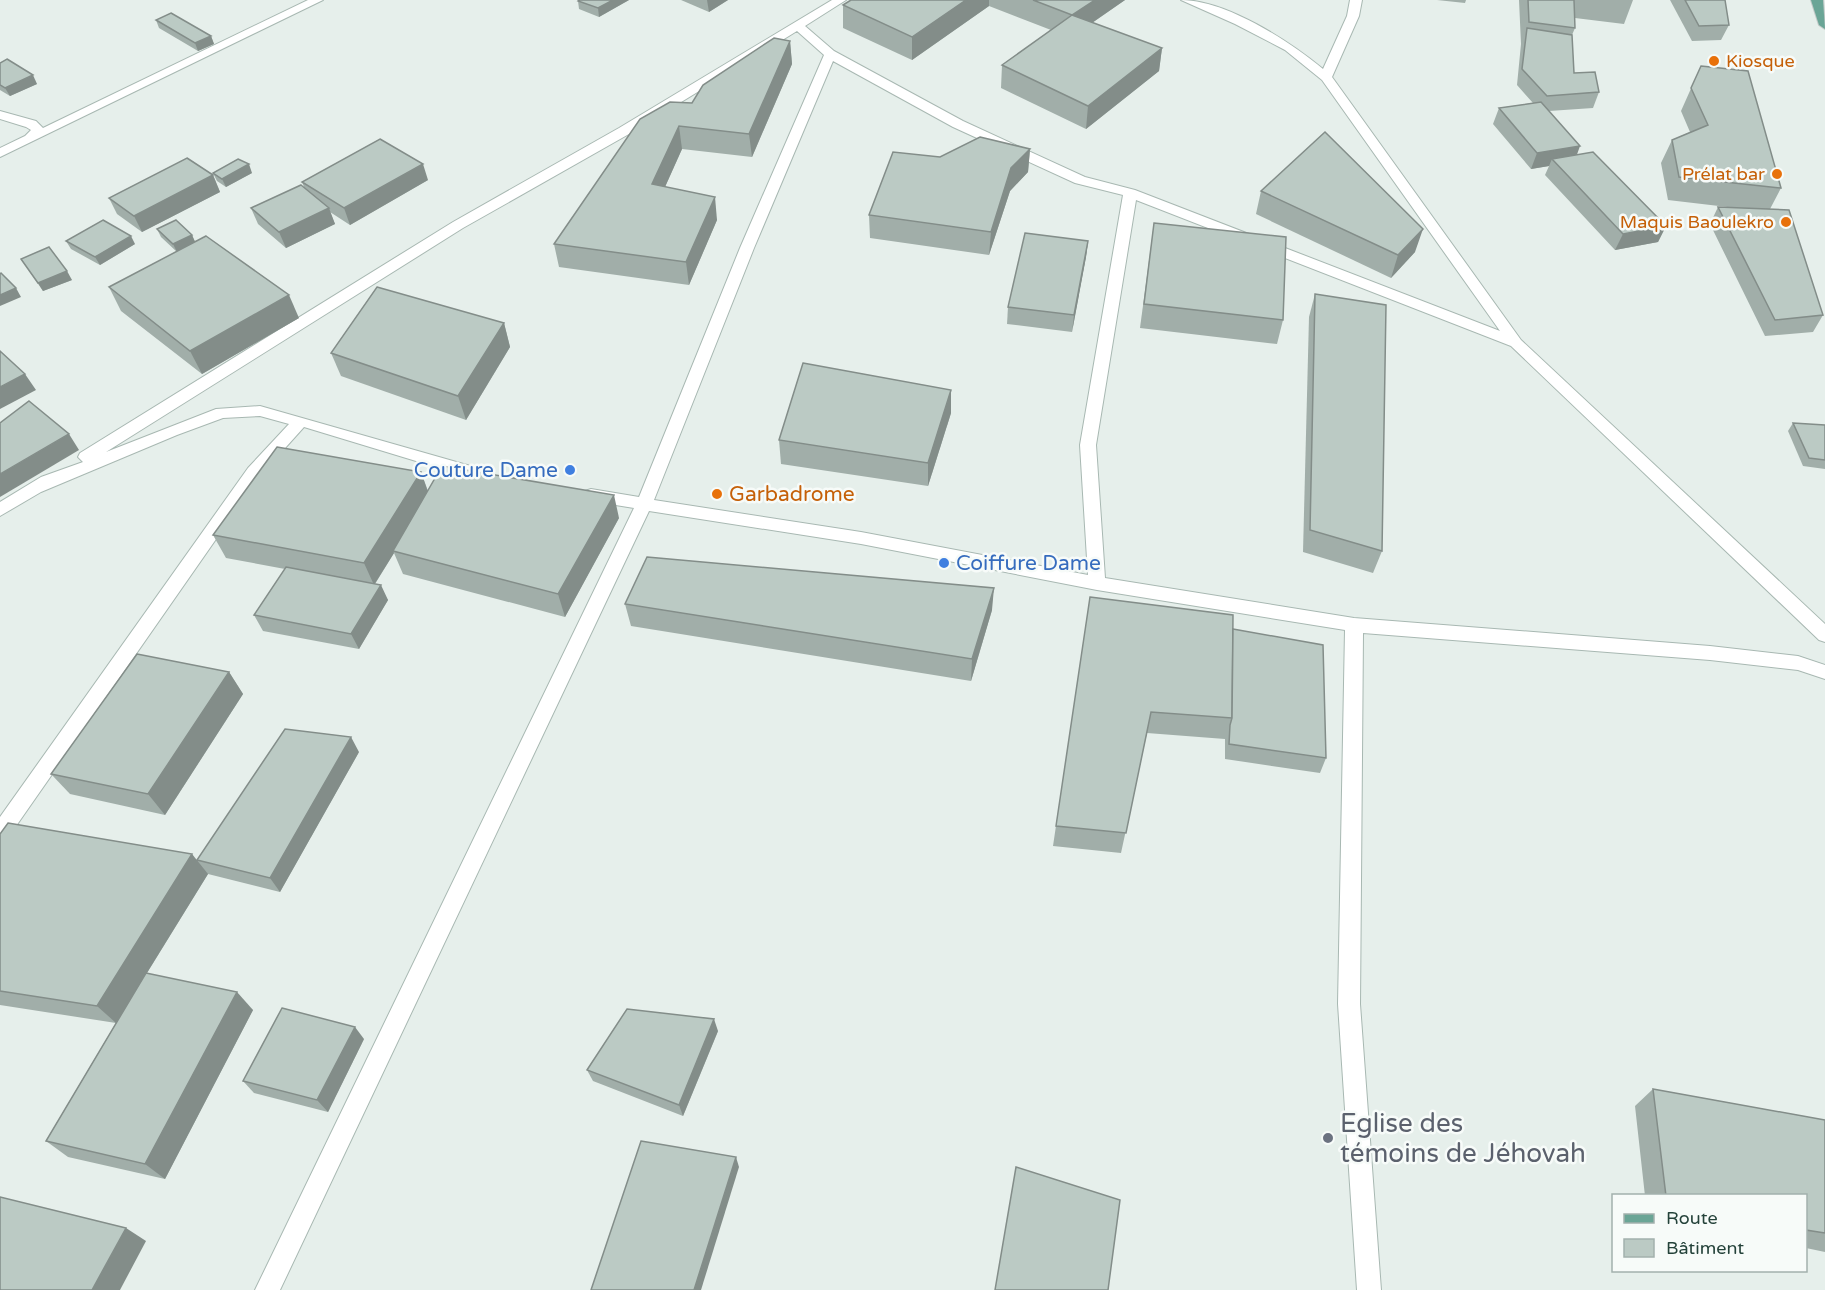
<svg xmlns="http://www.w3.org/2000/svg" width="1825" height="1290" font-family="'Varela Round',sans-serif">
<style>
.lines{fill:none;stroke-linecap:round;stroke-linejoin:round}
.minor-casing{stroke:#a8b8b2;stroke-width:2}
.major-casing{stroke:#c2cac8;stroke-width:2}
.minor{fill:#fff;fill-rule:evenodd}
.major{fill:#6aa596;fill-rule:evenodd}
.wall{fill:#a1aea9}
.shaded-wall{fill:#838d89}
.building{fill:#bbcac4;stroke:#838d89;stroke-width:1.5}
.food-dot{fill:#e8710a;stroke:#f7fbf9;stroke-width:2}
.shop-dot{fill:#3f7fe0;stroke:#f7fbf9;stroke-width:2}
.worship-dot{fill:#6b7280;stroke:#f7fbf9;stroke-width:2}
.labels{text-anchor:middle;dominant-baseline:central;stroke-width:5;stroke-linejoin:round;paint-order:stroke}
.far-food-label{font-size:18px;fill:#c56008;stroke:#f7fbf9;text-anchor:end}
.shop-label{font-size:21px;fill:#366cbe;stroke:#f7fbf9;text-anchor:end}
.food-label{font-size:21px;fill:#c56008;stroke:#f7fbf9;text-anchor:start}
.near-worship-label{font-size:26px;fill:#5b616d;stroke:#f7fbf9;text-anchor:start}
</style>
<rect width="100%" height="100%" fill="#e6efeb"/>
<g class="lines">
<defs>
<g id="minor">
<path d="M308 0H323L0 157V148L25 136 31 130 26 127 0 119V111L36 121 43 128Z"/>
<path d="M832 0H846L805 26 834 51 963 121 1085 177 1135 190 1500 331 1322 80 1285 50 1235 24 1181 0C1226 0 1289 41 1323 69L1347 16 1350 0H1362L1359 16 1332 77 1521 340 1825 624V642L1819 640 1511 346 1136 200 1096 445 1105 578 1354 618 1710 646 1798 656 1825 665V679L1798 670 1710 660 1363 633 1360 1004 1381 1290H1357L1338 1004 1345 630 1097 590 861 544 649 511 280 1290H255L634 508 591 501 585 499 583 495 585 491 591 489 639 497 740 248 824 55 797 31 629 134 463 228 106 452 216 409 260 406 488 471 490 475 488 479 482 481 304 427 260 476 7 839 0 842V817L248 468 289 424 260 416 223 418 177 435 41 492 0 516V502L41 477 83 462 78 457 80 453 453 222 619 128ZM833 61 953 127 1075 183 1123 195 1080 445 1088 575 861 532 654 500 754 248Z"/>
</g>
<path id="major" d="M1811 0H1823L1825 29 1819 25Z"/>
</defs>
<use href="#minor" class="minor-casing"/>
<use href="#major" class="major-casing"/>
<use href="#minor" class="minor"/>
<use href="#major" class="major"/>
</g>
<g class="wall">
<path d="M629 0 599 17 579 9 578 1Z"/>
<path d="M681 0H728L709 12Z"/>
<path d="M851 0H1125L1092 23 1162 48 1159 71 1086 129 1001 88 1002 65 1051 30 989 6 912 60 843 28V5Z"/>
<path d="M1437 0H1466L1465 3Z"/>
<path d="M1519 0H1633L1624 24 1575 18V28L1572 35 1574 73 1599 92 1593 108 1549 111 1577 154 1666 226 1658 242 1615 250 1545 175 1549 166 1531 169 1493 124 1499 108 1533 103 1517 85 1521 44Z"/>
<path d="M1670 0H1725L1729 25 1721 40 1692 41Z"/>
<path d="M156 20 211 36 214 44 198 51 159 28Z"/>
<path d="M790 41 792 64 752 157 682 149 665 187 717 220 689 285 559 267 554 244 692 103Z"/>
<path d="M0 63 37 84 10 96 0 90Z"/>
<path d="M1701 66 1781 188 1770 209 1823 315 1813 332 1765 336 1710 224 1718 207 1736 208 1668 200 1661 163 1672 140 1690 132 1681 111Z"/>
<path d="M1030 149 1028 172 1010 191 989 255 870 238 869 215 940 157Z"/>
<path d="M213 173H252L226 187 217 181Z"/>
<path d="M213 175 220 192 142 232 117 214 109 198Z"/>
<path d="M428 180 350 225 330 212 335 224 286 248 258 224 251 208 304 187 302 182Z"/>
<path d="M1261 191 1415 252 1391 278 1256 214Z"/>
<path d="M1154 223 1283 320 1277 344 1140 328Z"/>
<path d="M157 229 192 235 195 242 299 318 202 374 121 311 109 287 177 252 161 237Z"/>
<path d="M66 241 135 244 100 265 71 249Z"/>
<path d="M1088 241 1086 257 1072 332 1007 324 1008 307Z"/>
<path d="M21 259 72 280 43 291Z"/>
<path d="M1315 294 1382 551 1373 573 1303 552 1309 317Z"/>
<path d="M504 323 510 347 466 420 341 376 331 353Z"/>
<path d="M951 413 928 486 781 464 779 440Z"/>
<path d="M1793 423 1825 425V469L1803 466 1788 431Z"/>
<path d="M421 472 428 491 619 518 565 617 403 574 394 553 375 584 388 600 359 649 263 631 254 615 285 569 226 558 213 535Z"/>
<path d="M1090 597 1233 629 1326 758 1320 773 1225 759V739L1147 733 1121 853 1053 846Z"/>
<path d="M625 604 992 610 971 681 631 626Z"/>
<path d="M229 672 243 694 165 815 70 794 51 774Z"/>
<path d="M359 752 280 892 208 874 147 973 253 1010 165 1179 68 1157 46 1141 116 1023 0 1005V834L197 860Z"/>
<path d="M718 1031 683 1116 593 1081 587 1070Z"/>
<path d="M364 1039 328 1112 254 1093 243 1081Z"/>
<path d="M1653 1089 1825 1120V1252L1806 1248V1196H1645L1635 1106Z"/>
</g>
<g class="shaded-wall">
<path d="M613 0H629L599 17 598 8Z"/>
<path d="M707 0H728L709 12Z"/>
<path d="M966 0H989V6L912 60V37Z"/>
<path d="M1095 0H1125L1070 38 1072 15Z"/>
<path d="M211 36 214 44 198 51 195 43Z"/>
<path d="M790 41 792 64 752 157 749 134Z"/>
<path d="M1162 48 1159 71 1086 129 1088 106Z"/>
<path d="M33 75 37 84 10 96 5 88Z"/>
<path d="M679 126 682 149 656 207 652 184Z"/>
<path d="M1580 146 1574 163 1552 159 1549 166 1531 169 1537 153Z"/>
<path d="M1030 149 1028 172 1010 191 989 255 991 232 1011 168Z"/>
<path d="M249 164 252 173 226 187 222 179Z"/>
<path d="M423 164 428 180 350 225 344 208Z"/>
<path d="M213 175 220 192 142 232 134 216Z"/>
<path d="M715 197 717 220 689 285 686 262Z"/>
<path d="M329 208 335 224 286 248 279 232Z"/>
<path d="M1666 226 1658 242 1615 250 1623 234Z"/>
<path d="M1423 229 1415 252 1391 278 1398 255Z"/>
<path d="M192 235 196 244 177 252 173 244Z"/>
<path d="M131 236 135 244 100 265 95 257Z"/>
<path d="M1088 241 1086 257 1072 332 1074 315Z"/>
<path d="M67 271 72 280 43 291 38 283Z"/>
<path d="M16 288 21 297 0 306V295Z"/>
<path d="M289 295 299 318 202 374 190 351Z"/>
<path d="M504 323 510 347 466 420 458 396Z"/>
<path d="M25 374 36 390 0 409V387Z"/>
<path d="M951 390V413L928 486V463Z"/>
<path d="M69 434 79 450 0 497V474Z"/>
<path d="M421 472 429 495 393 551 394 553 374 585 364 563Z"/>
<path d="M614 495 619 518 565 617 558 594Z"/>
<path d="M381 585 388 600 359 649 351 634Z"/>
<path d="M994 588 992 610 971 681 972 659Z"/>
<path d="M229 672 243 694 165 815 148 794Z"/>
<path d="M351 737 359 752 280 892 270 878Z"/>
<path d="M192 854 208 874 116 1023 97 1006Z"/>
<path d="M237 992 253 1010 165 1179 145 1164Z"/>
<path d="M714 1019 718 1031 683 1116 679 1105Z"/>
<path d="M355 1027 364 1039 328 1112 317 1100Z"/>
<path d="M736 1157 739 1167 701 1290H694Z"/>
<path d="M126 1228 146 1241 120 1290H92Z"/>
</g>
<g class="building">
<path d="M579 0H613L598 8 578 1Z"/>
<path d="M851 0H966L912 37 843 5Z"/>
<path d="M1033 0H1095L1072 15 1162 48 1088 106 1002 65 1072 15Z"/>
<path d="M1528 0H1574L1575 28 1529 22Z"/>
<path d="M1685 0H1725L1729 25 1699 26Z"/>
<path d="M171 13 211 36 195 43 156 20Z"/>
<path d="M1527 28 1572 35 1574 73 1595 72 1599 92 1547 96 1522 69Z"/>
<path d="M774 38 790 41 749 134 679 126 652 184 715 197 686 262 554 244 640 119 670 102 692 103 703 85Z"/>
<path d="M7 59 33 75 5 88 0 85V63Z"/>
<path d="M1701 66 1748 71 1781 188 1679 177 1672 140 1708 125 1691 88Z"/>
<path d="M1541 102 1580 146 1537 153 1499 108Z"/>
<path d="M1325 132 1423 229 1398 255 1261 191Z"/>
<path d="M980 137 1030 149 1011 168 991 232 869 215 893 152 940 157Z"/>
<path d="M380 139 423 164 344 208 302 182Z"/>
<path d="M1593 152 1666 226 1623 234 1552 159Z"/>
<path d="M187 158 213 175 134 216 109 198Z"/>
<path d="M238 159 249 164 222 179 213 173Z"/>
<path d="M301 185 329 208 279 232 251 208Z"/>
<path d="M1718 207 1789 210 1823 315 1775 320Z"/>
<path d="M103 220 131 236 95 257 66 241Z"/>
<path d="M176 220 192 235 173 244 157 229Z"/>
<path d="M1154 223 1286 237 1283 320 1144 304Z"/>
<path d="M1025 233 1088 241 1074 315 1008 307Z"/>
<path d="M206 236 289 295 190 351 109 287Z"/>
<path d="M49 247 67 271 38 283 21 259Z"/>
<path d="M1 273 16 288 0 295V274Z"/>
<path d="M377 287 504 323 458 396 331 353Z"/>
<path d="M1315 294 1386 305 1382 551 1310 530Z"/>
<path d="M0 351 25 374 0 387Z"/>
<path d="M803 363 951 390 928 463 779 440Z"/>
<path d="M29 401 69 434 0 474V423Z"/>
<path d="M1793 423 1825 425V460L1809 458Z"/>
<path d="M277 447 421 472 364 563 213 535Z"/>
<path d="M442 466 614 495 558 594 393 551Z"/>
<path d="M647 557 994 588 972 659 625 604Z"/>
<path d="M286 567 381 585 351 634 254 615Z"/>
<path d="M1090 597 1233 615 1232 718 1151 712 1126 833 1056 826Z"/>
<path d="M1233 629 1323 645 1326 758 1229 744 1230 725 1232 718Z"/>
<path d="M137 654 229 672 148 794 51 774Z"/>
<path d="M285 729 351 737 270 878 197 860Z"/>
<path d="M8 823 192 854 97 1006 0 991V834Z"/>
<path d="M146 973 237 992 145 1164 46 1141Z"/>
<path d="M282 1008 355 1027 317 1100 243 1081Z"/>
<path d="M627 1009 714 1019 679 1105 587 1070Z"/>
<path d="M1653 1089 1825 1120V1233L1806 1230V1196H1666Z"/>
<path d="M641 1141 736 1157 694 1290H591Z"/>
<path d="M1016 1167 1120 1200 1108 1290H995Z"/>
<path d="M0 1197 126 1228 92 1290H0Z"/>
</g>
<g class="food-dot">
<circle cx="1714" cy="61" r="6"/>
<circle cx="1777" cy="174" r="6"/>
<circle cx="1786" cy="222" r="6"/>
<circle cx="717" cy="494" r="6"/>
</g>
<g class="shop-dot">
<circle cx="570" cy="470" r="6"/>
<circle cx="944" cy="563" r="6"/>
</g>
<circle class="worship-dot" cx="1328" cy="1138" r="6"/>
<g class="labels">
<g class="far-food-label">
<text x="1726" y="61" text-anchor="start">Kiosque</text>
<text x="1765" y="174">Prélat bar</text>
<text x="1774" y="222">Maquis Baoulekro</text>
</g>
<g class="shop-label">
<text x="558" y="470">Couture Dame</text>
<text x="956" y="563" text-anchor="start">Coiffure Dame</text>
</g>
<g class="food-label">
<text x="729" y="494">Garbadrome</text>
</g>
<g class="near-worship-label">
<text x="1340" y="1123">Eglise des<tspan x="1340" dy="30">témoins de Jéhovah</tspan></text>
</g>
</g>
<rect x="1612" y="1194" width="195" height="78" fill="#f7fbf9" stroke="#a3b1ad" stroke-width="1.5"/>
<rect x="1624" y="1214" width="30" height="9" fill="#6aa596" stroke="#a3b1ad" stroke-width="1.5"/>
<text x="1666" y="1224" font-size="18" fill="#24423a">Route</text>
<rect x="1624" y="1239" width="30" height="18" fill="#bbcac4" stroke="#a3b1ad" stroke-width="1.5"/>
<text x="1666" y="1254" font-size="18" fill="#24423a">Bâtiment</text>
</svg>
